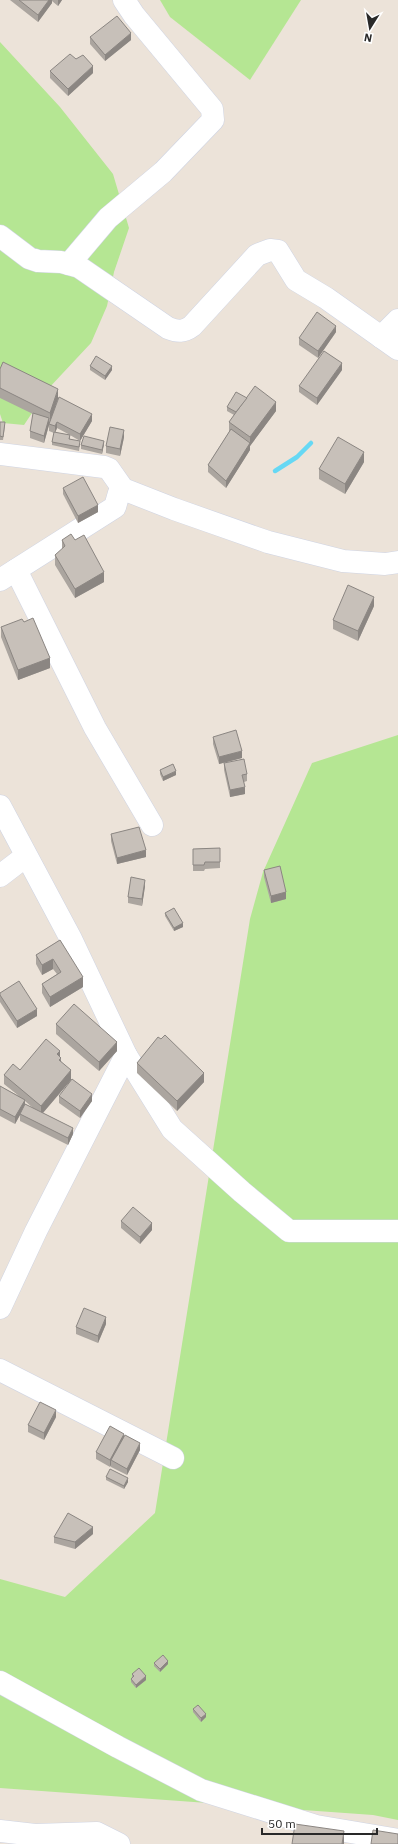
<svg xmlns="http://www.w3.org/2000/svg" width="398" height="1844" font-family="'IBM Plex Sans',sans-serif">
<style>
.green{fill:#b5e693}
.lines{fill:none;stroke-linecap:round;stroke-linejoin:round}
.stream{stroke:#66d8f4;stroke-width:4.5}
.minor-casing{stroke:#cfd4e3;stroke-width:23}
.minor{stroke:#fff;stroke-width:22}
.wall{fill:#aba59f;fill-rule:evenodd}
.shaded-wall{fill:#8b8682}
.building{fill:#c7c0b9;stroke:#8b8682}
</style>
<rect width="100%" height="100%" fill="#ece3d9"/>
<g class="green">
<path d="M160 0H301L250 80 170 17Z"/>
<path d="M0 42 60 107 113 174 129 228 114 272 107 306 91 343 48 389 24 425 3 423 0 414Z"/>
<path d="M398 735V1820L373 1815 0 1788V1579L65 1597 155 1513 250 919 263 872 312 763Z"/>
</g>
<g class="lines">
<path class="stream" d="M275 471 297 457 311 443"/>
<defs>
<g id="minor">
<path d="M0 236 29 258 38 261 61 262 79 267 168 328C178 332 184 332 192 326L257 255 270 250 278 251 296 280 326 298 398 349"/>
<path d="M69 264 108 218 163 172 213 120 212 109 134 15 124 0"/>
<path d="M381 337 398 320"/>
<path d="M0 454 104 467 109 469 123 489 174 509 268 542 343 561 385 564 398 562"/>
<path d="M16 570 95 728 152 825"/>
<path d="M0 580 115 507 119 493 123 489"/>
<path d="M0 806 71 939 126 1055 172 1129 242 1192 289 1231H398"/>
<path d="M0 876 26 856"/>
<path d="M0 1308 36 1231 126 1055"/>
<path d="M0 1370 173 1458"/>
<path d="M0 1682 118 1747 201 1790 316 1826 398 1840"/>
<path d="M0 1831 35 1835 97 1833 119 1844"/>
</g>
</defs>
<use href="#minor" class="minor-casing"/>
<use href="#minor" class="minor"/>
</g>
<g class="wall">
<path d="M10 0H62L58 6 52 1V3L38 22Z"/>
<path d="M90 37 131 40 105 61 90 44Z"/>
<path d="M50 71 93 73 68 96 50 78Z"/>
<path d="M336 332 318 358 299 345V338Z"/>
<path d="M90 366 112 370 105 380 90 370Z"/>
<path d="M0 369 58 399 55 406 92 421 80 441 70 435V439L80 444 79 451 52 445V442L54 433 49 431V425L44 443 30 438V431L33 414 0 398ZM57 428 70 435 55 433Z"/>
<path d="M342 370 317 405 299 392V386Z"/>
<path d="M247 398 276 411 250 446V450L226 488 208 472V465L229 432V422L234 415 227 411V407Z"/>
<path d="M0 422 5 426 3 440H0Z"/>
<path d="M124 437 120 456 106 453V446Z"/>
<path d="M104 444 102 454 81 449V445Z"/>
<path d="M364 462 345 494 319 479V469Z"/>
<path d="M63 488 98 512 78 523 63 494Z"/>
<path d="M62 540H75L104 582 75 598 55 565V555L62 550Z"/>
<path d="M374 606 358 641 333 629V620Z"/>
<path d="M24 622 50 668 18 680 1 637V627Z"/>
<path d="M213 737 242 758 219 764 213 744Z"/>
<path d="M224 763 247 774V781L244 782 245 794 230 797 224 770Z"/>
<path d="M160 770 176 775 163 781 160 774Z"/>
<path d="M111 834 146 857 117 864 111 841Z"/>
<path d="M220 848V868L205 869 204 871H193V849Z"/>
<path d="M264 870 286 899 271 903 264 877Z"/>
<path d="M145 886 142 906 128 903V897Z"/>
<path d="M165 913 183 927 174 931 165 916Z"/>
<path d="M60 940 83 987 50 1007 42 993V984L57 974 53 969 42 975 36 964V955Z"/>
<path d="M0 993 37 1016 17 1028 0 1002Z"/>
<path d="M56 1024 117 1051 99 1071 56 1034Z"/>
<path d="M60 1057 61 1061 71 1080 43 1113 73 1134 68 1145 20 1121V1115L15 1124 0 1116V1086L19 1096 4 1084V1075ZM25 1101 33 1108 25 1104Z"/>
<path d="M137 1063 204 1082 177 1111 137 1073Z"/>
<path d="M59 1096 92 1101 80 1118 59 1103Z"/>
<path d="M121 1221 152 1230 140 1244 121 1228Z"/>
<path d="M106 1324 98 1343 76 1334V1327Z"/>
<path d="M56 1417 44 1440 28 1432V1425Z"/>
<path d="M124 1436 140 1450 127 1475 111 1467V1465L110 1467 96 1459V1452Z"/>
<path d="M106 1477 128 1482 124 1489 106 1480Z"/>
<path d="M93 1534 75 1549 54 1543V1537Z"/>
<path d="M154 1663 168 1664 160 1672 154 1666Z"/>
<path d="M132 1674 146 1680 136 1688 131 1682V1679L132 1677Z"/>
<path d="M193 1709 206 1717 201 1722 193 1712Z"/>
</g>
<g class="shaded-wall">
<path d="M49 0H52V3L38 22V15Z"/>
<path d="M58 0H62L58 6Z"/>
<path d="M131 33V40L105 61V55Z"/>
<path d="M93 66V73L68 96V89Z"/>
<path d="M336 326V332L318 358V351Z"/>
<path d="M342 363V370L317 405V398Z"/>
<path d="M112 366V370L105 380V376Z"/>
<path d="M58 389V399L50 422V413Z"/>
<path d="M276 402V411L250 446V450L226 488V481L250 443V437Z"/>
<path d="M92 414V421L80 441V434Z"/>
<path d="M49 418V425L44 443V436Z"/>
<path d="M57 422V428L55 433V426Z"/>
<path d="M124 430V437L120 456V449Z"/>
<path d="M104 441V444L102 454V450Z"/>
<path d="M364 452V462L345 494V484Z"/>
<path d="M98 505V512L78 523V516Z"/>
<path d="M104 572V582L75 598V589Z"/>
<path d="M374 597V606L358 641V631Z"/>
<path d="M50 658V668L18 680V670Z"/>
<path d="M242 751V758L219 764V757Z"/>
<path d="M176 771V775L163 781V777Z"/>
<path d="M245 787V794L230 797V790Z"/>
<path d="M146 850V857L117 864V858Z"/>
<path d="M145 880V886L142 906V899Z"/>
<path d="M286 892V899L271 903V896Z"/>
<path d="M183 923V927L174 931V928Z"/>
<path d="M53 959V969L42 975V965Z"/>
<path d="M83 977V987L50 1007V997Z"/>
<path d="M37 1009V1016L17 1028V1021Z"/>
<path d="M117 1042V1051L99 1071V1062Z"/>
<path d="M60 1051V1060L61 1058V1068L57 1054Z"/>
<path d="M71 1070V1080L41 1115V1106Z"/>
<path d="M204 1073V1082L177 1111V1101Z"/>
<path d="M92 1094V1101L80 1118V1111Z"/>
<path d="M25 1100V1106L15 1124V1117Z"/>
<path d="M73 1128V1134L68 1145V1138Z"/>
<path d="M152 1223V1230L140 1244V1237Z"/>
<path d="M106 1317V1324L98 1343V1336Z"/>
<path d="M56 1410V1417L44 1440V1433Z"/>
<path d="M124 1434V1441L111 1460V1465L110 1467V1460Z"/>
<path d="M140 1443V1450L127 1475V1469Z"/>
<path d="M128 1478V1482L124 1489V1486Z"/>
<path d="M93 1527V1534L75 1549V1542Z"/>
<path d="M168 1661V1664L160 1672V1669Z"/>
<path d="M146 1676V1680L136 1688V1685Z"/>
<path d="M206 1714V1717L201 1722V1718Z"/>
<path d="M344 1831V1844H342Z"/>
</g>
<g class="building">
<path d="M19 0H49L38 15Z"/>
<path d="M117 16 131 33 105 55 90 37Z"/>
<path d="M70 54 76 59 83 55 93 66 68 89 50 71Z"/>
<path d="M317 312 336 326 318 351 299 338Z"/>
<path d="M324 351 342 363 317 398 299 386Z"/>
<path d="M96 356 112 366 105 376 90 366Z"/>
<path d="M3 362 58 389 50 413 0 388V369Z"/>
<path d="M255 386 276 402 250 437 229 422Z"/>
<path d="M236 392 247 398 236 412 227 407Z"/>
<path d="M59 397 92 414 80 434 57 422 55 426 49 424Z"/>
<path d="M33 413 49 418 44 436 30 431Z"/>
<path d="M0 422H5L3 437 0 436Z"/>
<path d="M110 427 124 430 120 449 106 446Z"/>
<path d="M231 429 250 443 226 481 208 465Z"/>
<path d="M54 432 70 435 69 439 80 441 79 447 52 442Z"/>
<path d="M84 436 104 441 102 450 81 445Z"/>
<path d="M338 437 364 452 345 484 319 469Z"/>
<path d="M83 477 98 505 78 516 63 488Z"/>
<path d="M71 534 75 540 84 535 104 572 75 589 55 555 65 546 62 540Z"/>
<path d="M348 585 374 597 358 631 333 620Z"/>
<path d="M33 618 50 658 18 670 1 627 22 619 24 622Z"/>
<path d="M236 730 242 751 219 757 213 737Z"/>
<path d="M244 759 247 774 242 775 245 787 230 790 224 763Z"/>
<path d="M173 764 176 771 163 777 160 770Z"/>
<path d="M139 827 146 850 117 858 111 834Z"/>
<path d="M220 848V862H205L204 865H193V849Z"/>
<path d="M280 866 286 892 271 896 264 870Z"/>
<path d="M131 877 145 880 142 899 128 897Z"/>
<path d="M174 908 183 923 174 928 165 913Z"/>
<path d="M60 940 83 977 50 997 42 984 61 972 53 959 42 965 36 955Z"/>
<path d="M19 981 37 1009 17 1021 0 995V993Z"/>
<path d="M74 1004 117 1042 99 1062 56 1024Z"/>
<path d="M165 1035 204 1073 177 1101 137 1063 158 1037 161 1039Z"/>
<path d="M46 1039 60 1051 57 1054 61 1058 59 1060 71 1070 41 1106 4 1075 13 1064 20 1070Z"/>
<path d="M72 1079 92 1094 80 1111 59 1096Z"/>
<path d="M0 1086 25 1100 15 1117 0 1109Z"/>
<path d="M25 1104 73 1128 68 1138 20 1114Z"/>
<path d="M133 1207 152 1223 140 1237 121 1221Z"/>
<path d="M84 1308 106 1317 98 1336 76 1327Z"/>
<path d="M40 1402 56 1410 44 1433 28 1425Z"/>
<path d="M110 1426 124 1434 110 1460 96 1452Z"/>
<path d="M125 1435 140 1443 127 1469 111 1460Z"/>
<path d="M110 1469 128 1478 124 1486 106 1477Z"/>
<path d="M68 1513 93 1527 75 1542 54 1537Z"/>
<path d="M163 1655 168 1661 160 1669 154 1663Z"/>
<path d="M139 1668 146 1676 136 1685 131 1679 134 1676 132 1674Z"/>
<path d="M198 1705 206 1714 201 1718 193 1709Z"/>
<path d="M295 1824 344 1831 342 1844H292Z"/>
<path d="M373 1830 398 1834V1844H371Z"/>
</g>
<g transform="translate(370 28) rotate(191)" stroke="#ffffff" stroke-width="3" paint-order="stroke">
<path d="M0-3L7 15L0 10L-7 15Z" fill="#292929"/>
<text y="-6" font-size="11" font-weight="bold" text-anchor="middle" fill="#292929">N</text>
</g>
<path d="M262 1828v6h115v-6" fill="none" stroke="#292929" stroke-width="2"/>
<text x="268" y="1828" font-size="12" fill="#292929" stroke="#ffffff" stroke-width="3" paint-order="stroke">50 m</text>
</svg>
